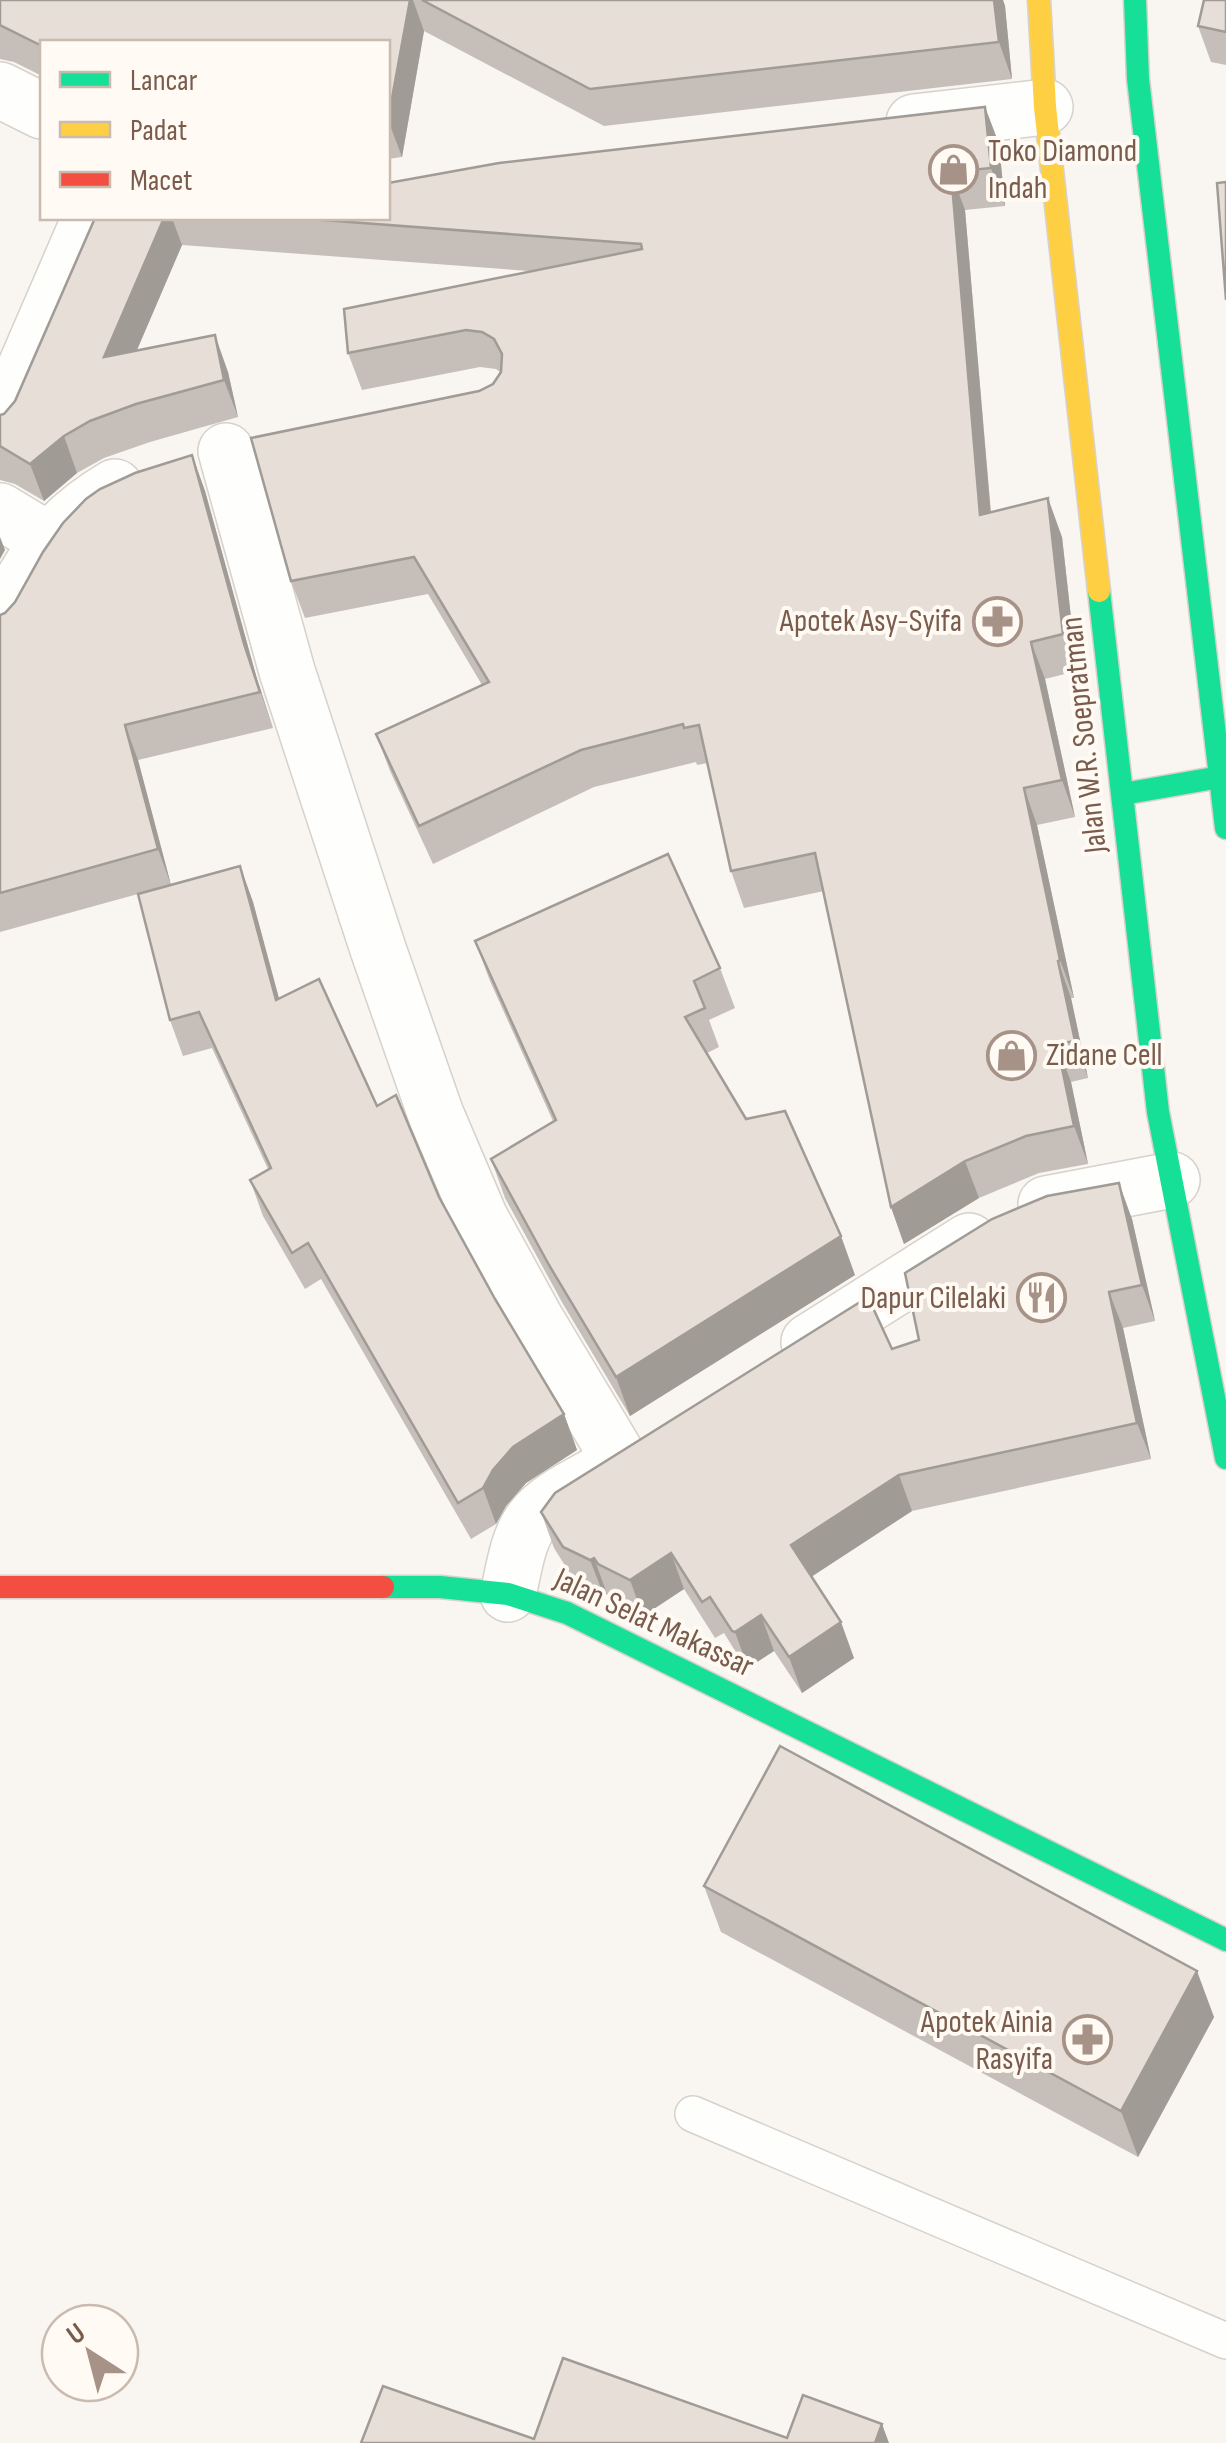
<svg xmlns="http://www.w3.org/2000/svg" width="1226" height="2443" font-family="'Sofia Sans Condensed',sans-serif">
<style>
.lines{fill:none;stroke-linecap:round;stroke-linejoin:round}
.lane-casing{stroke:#d7d1cb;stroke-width:38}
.street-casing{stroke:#d7d1cb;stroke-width:58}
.fast-casing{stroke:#d9d2cb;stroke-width:25}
.slow-casing{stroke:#d9d2cb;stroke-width:25}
.jam-casing{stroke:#d9d2cb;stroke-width:25}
.lane{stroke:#fefefd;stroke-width:35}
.street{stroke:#fefefd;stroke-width:55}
.fast{stroke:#16e098;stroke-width:22}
.slow{stroke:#ffcf43;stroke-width:22}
.jam{stroke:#f24e42;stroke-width:22}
.wall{fill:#c6bfb9}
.shaded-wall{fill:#a19b96}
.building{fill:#e6ded7;stroke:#a19b96;stroke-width:2.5}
.labels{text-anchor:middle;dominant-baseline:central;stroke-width:8;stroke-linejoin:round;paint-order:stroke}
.poi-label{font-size:32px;fill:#7a5c4d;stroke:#fffaf3;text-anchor:end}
.street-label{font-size:32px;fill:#7a5c4d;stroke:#fffaf3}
</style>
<rect width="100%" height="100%" fill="#f9f5f0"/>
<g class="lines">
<defs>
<path id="lane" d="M693 2114 1226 2341"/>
<g id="street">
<path d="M0 90 42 111"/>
<path d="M914 122 1045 107"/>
<path d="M0 426 90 218"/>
<path d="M226 451 287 671 378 949 436 1115 480 1218 536 1320 620 1460"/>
<path d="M0 511 48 540"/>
<path d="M0 623C33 560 51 525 115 487"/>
<path d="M1046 1204 1172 1180"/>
<path d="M809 1342 969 1241"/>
<path d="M508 1594C514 1570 517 1539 533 1519 550 1497 582 1484 605 1470"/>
</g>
<g id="fast">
<path d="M1135 0 1138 79 1226 828"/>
<path d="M1099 591 1158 1112 1226 1458"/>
<path d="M1123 794 1220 777"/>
<path d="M383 1587H440L508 1594 567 1613 1226 1940"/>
</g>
<path id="slow" d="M1039 0 1045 107 1099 591"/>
<path id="jam" d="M0 1587H383"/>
</defs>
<use href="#lane" class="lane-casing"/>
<use href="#street" class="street-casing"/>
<use href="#fast" class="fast-casing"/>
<use href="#slow" class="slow-casing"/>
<use href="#jam" class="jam-casing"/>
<use href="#lane" class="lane"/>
<use href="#street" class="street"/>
<use href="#fast" class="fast"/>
<use href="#slow" class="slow"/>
<use href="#jam" class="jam"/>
</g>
<g class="wall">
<path d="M0 0H1003L1005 6 1012 79 604 126 424 31 402 157 388 159V42H42V76L14 62 0 59Z"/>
<path d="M1226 0V65L1211 62 1198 26Z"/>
<path d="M985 107 999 144 1005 206 965 210 991 512 1062 537 1077 671 1045 679 1075 817 1037 825 1074 998H1071L1088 1078 1071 1082 1088 1164 1039 1173 979 1198 904 1244 891 1207 824 891 744 908 731 871 708 763 697 765 696 762 594 787 433 864 390 771 376 734 482 685 428 594 305 618 291 581 479 391 493 384 500 372 496 369 480 367 362 390 348 353 529 271 182 245 137 350 228 372 238 417 150 442 104 458 77 473 44 501 15 484 0 480V415L4 414 15 401 95 218H388Z"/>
<path d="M192 455 205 491 257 679 273 728 138 760 171 885 240 866 253 902 279 998 377 1106 439 1197 495 1299 564 1414 577 1450 526 1483 506 1506 496 1524 471 1539 321 1279 305 1289 263 1216 250 1180 268 1169 212 1048 183 1056 170 1020 138 894 0 932V615L5 613Z"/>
<path d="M475 941 720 968 735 1008 709 1020 719 1047 707 1053 746 1119 855 1275 630 1416 563 1304 505 1198 491 1159 553 1121 490 981Z"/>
<path d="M1132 1219 1155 1321 1123 1328 1151 1459 912 1511 812 1576 854 1658 802 1693 774 1651 748 1668 745 1667 724 1633 715 1638 684 1589 643 1616 611 1600 607 1594 604 1596 576 1583 554 1548 541 1512 892 1349 919 1340Z"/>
<path d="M704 1886 1214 2017 1138 2157 721 1932Z"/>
</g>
<g class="shaded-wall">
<path d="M410 0H413L424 31 402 157 388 120Z"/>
<path d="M994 0H1003L1005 6 1012 79 999 42Z"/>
<path d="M985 107 999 144 1005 206 991 168Z"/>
<path d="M951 172 965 210 994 552 980 515Z"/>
<path d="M164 218H172L182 245 118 394 104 357Z"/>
<path d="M215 335 228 372 238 417 224 380Z"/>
<path d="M64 436 77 473 44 501 30 464Z"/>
<path d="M192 455 205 491 257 679 273 728 244 644Z"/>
<path d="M1048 498 1062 537 1077 671 1063 634Z"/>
<path d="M0 537 5 550 0 559Z"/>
<path d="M1031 642 1045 679 1075 817 1062 780Z"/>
<path d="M125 725 138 760 171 885 158 849Z"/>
<path d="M1024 788 1037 825 1074 998 1060 960Z"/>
<path d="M240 866 253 902 289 1036 276 1000Z"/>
<path d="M1058 961 1071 998 1088 1078 1075 1041Z"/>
<path d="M1057 1044 1071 1082 1088 1164 1074 1126Z"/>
<path d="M965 1161 979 1198 904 1244 891 1207Z"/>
<path d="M1119 1183 1132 1219 1155 1321 1142 1285Z"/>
<path d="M841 1236 855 1275 630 1416 616 1377Z"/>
<path d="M1109 1292 1123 1328 1151 1459 1137 1423Z"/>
<path d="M564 1414 577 1450 526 1483 506 1506 496 1524 483 1488 493 1470 513 1447Z"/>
<path d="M899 1475 912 1511 805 1581 791 1545Z"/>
<path d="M671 1553 684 1589 643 1616 630 1580Z"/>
<path d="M594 1558 607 1594 604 1596 590 1560Z"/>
<path d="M761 1615 774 1651 748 1668 735 1632Z"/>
<path d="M841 1622 854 1658 802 1693 789 1657Z"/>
<path d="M1197 1971 1214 2017 1138 2157 1121 2111Z"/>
<path d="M882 2424 889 2443H875Z"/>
</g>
<g class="building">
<path d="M0 0H410L388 120V42H42V46L0 25Z"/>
<path d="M422 0H994L999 42 590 89Z"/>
<path d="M1204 0H1226V32L1198 26Z"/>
<path d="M985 107 991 168 951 172 980 515 1048 498V500L1063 634 1031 642 1062 780 1024 788 1060 960 1058 961 1075 1041 1057 1044 1074 1126 1026 1136 965 1161 891 1207 815 853 731 871 699 725 684 728 683 724 581 750 419 826 376 734 489 682 414 557 291 581 251 438 479 391 493 384 501 372 502 354 494 339 482 332 466 330 348 353 344 309 642 249 641 244 296 218H388V183L499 163Z"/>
<path d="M1226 182V300L1217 183Z"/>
<path d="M95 218H164L104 357 215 335 224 380 136 404 90 421 64 436 30 464 0 446V415L4 414 15 401Z"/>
<path d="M192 455 244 644 260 692 125 725 158 849 0 893V615L5 613 15 602 43 552 63 523 86 499 100 489 135 473Z"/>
<path d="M668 854 720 968 694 981 705 1008 685 1017 746 1119 785 1111 841 1236 616 1377 549 1265 491 1159 556 1120 475 941Z"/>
<path d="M240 866 276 1000 319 979 377 1106 396 1095 439 1197 495 1299 564 1414 513 1447 493 1470 483 1488 458 1503 308 1243 292 1253 250 1180 271 1168 199 1012 170 1020 138 894Z"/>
<path d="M1119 1183 1142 1285 1109 1292 1137 1423 899 1475 791 1545 841 1622 789 1657 761 1615 735 1632 732 1631 710 1597 702 1602 671 1553 630 1580 598 1564 594 1558 590 1560 563 1547 541 1512 555 1493 868 1297 892 1349 919 1340 905 1273 992 1219 1047 1196Z"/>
<path d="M780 1746 1197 1971 1121 2111 704 1886Z"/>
<path d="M563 2358 787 2438 803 2395 882 2424 875 2443H361L383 2386 534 2439Z"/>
</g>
<defs>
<symbol id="shop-ring" viewBox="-11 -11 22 22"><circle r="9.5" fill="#fffaf3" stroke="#a69286" stroke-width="1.5"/><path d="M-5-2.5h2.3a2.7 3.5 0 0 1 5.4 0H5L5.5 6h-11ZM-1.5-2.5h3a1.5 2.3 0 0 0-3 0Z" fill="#a69286"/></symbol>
<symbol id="pharmacy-ring" viewBox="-11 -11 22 22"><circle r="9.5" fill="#fffaf3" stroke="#a69286" stroke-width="1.5"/><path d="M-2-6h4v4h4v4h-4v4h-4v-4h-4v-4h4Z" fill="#a69286"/></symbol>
<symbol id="restaurant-ring" viewBox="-11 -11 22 22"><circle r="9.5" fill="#fffaf3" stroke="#a69286" stroke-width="1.5"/><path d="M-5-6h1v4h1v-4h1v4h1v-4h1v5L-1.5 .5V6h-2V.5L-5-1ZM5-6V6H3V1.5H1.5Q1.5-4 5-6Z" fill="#a69286"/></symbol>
</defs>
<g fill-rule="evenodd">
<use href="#shop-ring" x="926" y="142" width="55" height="55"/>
<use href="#pharmacy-ring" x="970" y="594" width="55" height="55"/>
<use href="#shop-ring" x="984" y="1028" width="55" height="55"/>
<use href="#restaurant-ring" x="1014" y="1270" width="55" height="55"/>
<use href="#pharmacy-ring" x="1060" y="2012" width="55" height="55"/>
</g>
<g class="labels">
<g class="poi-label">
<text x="988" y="151" text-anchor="start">Toko Diamond<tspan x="988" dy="37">Indah</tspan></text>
<text x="962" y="621">Apotek Asy-Syifa</text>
<text x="1046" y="1055" text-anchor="start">Zidane Cell</text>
<text x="1006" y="1298">Dapur Cilelaki</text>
<text x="1053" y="2022">Apotek Ainia<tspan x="1053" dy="37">Rasyifa</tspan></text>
</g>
<g class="street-label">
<text transform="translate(1084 735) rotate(-96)">Jalan W.R. Soepratman</text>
<text transform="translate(654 1623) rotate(25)">Jalan Selat Makassar</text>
</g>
</g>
<rect x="40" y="40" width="350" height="180" fill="#fffaf3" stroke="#cabbb1" stroke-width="2.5"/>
<rect x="60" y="72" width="50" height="15" fill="#16e098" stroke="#cabbb1" stroke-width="2.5"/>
<text x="130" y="90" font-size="30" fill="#7a5c4d">Lancar</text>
<rect x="60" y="122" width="50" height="15" fill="#ffcf43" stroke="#cabbb1" stroke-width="2.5"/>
<text x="130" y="140" font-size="30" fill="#7a5c4d">Padat</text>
<rect x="60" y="172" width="50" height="15" fill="#f24e42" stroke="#cabbb1" stroke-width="2.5"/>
<text x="130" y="190" font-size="30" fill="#7a5c4d">Macet</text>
<g transform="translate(90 2353) rotate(324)"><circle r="48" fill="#fffaf3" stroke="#cabbb1" stroke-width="2.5"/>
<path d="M0-8L18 38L0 25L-18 38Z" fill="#a69286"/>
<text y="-15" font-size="28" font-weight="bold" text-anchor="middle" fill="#7a5c4d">U</text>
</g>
</svg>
